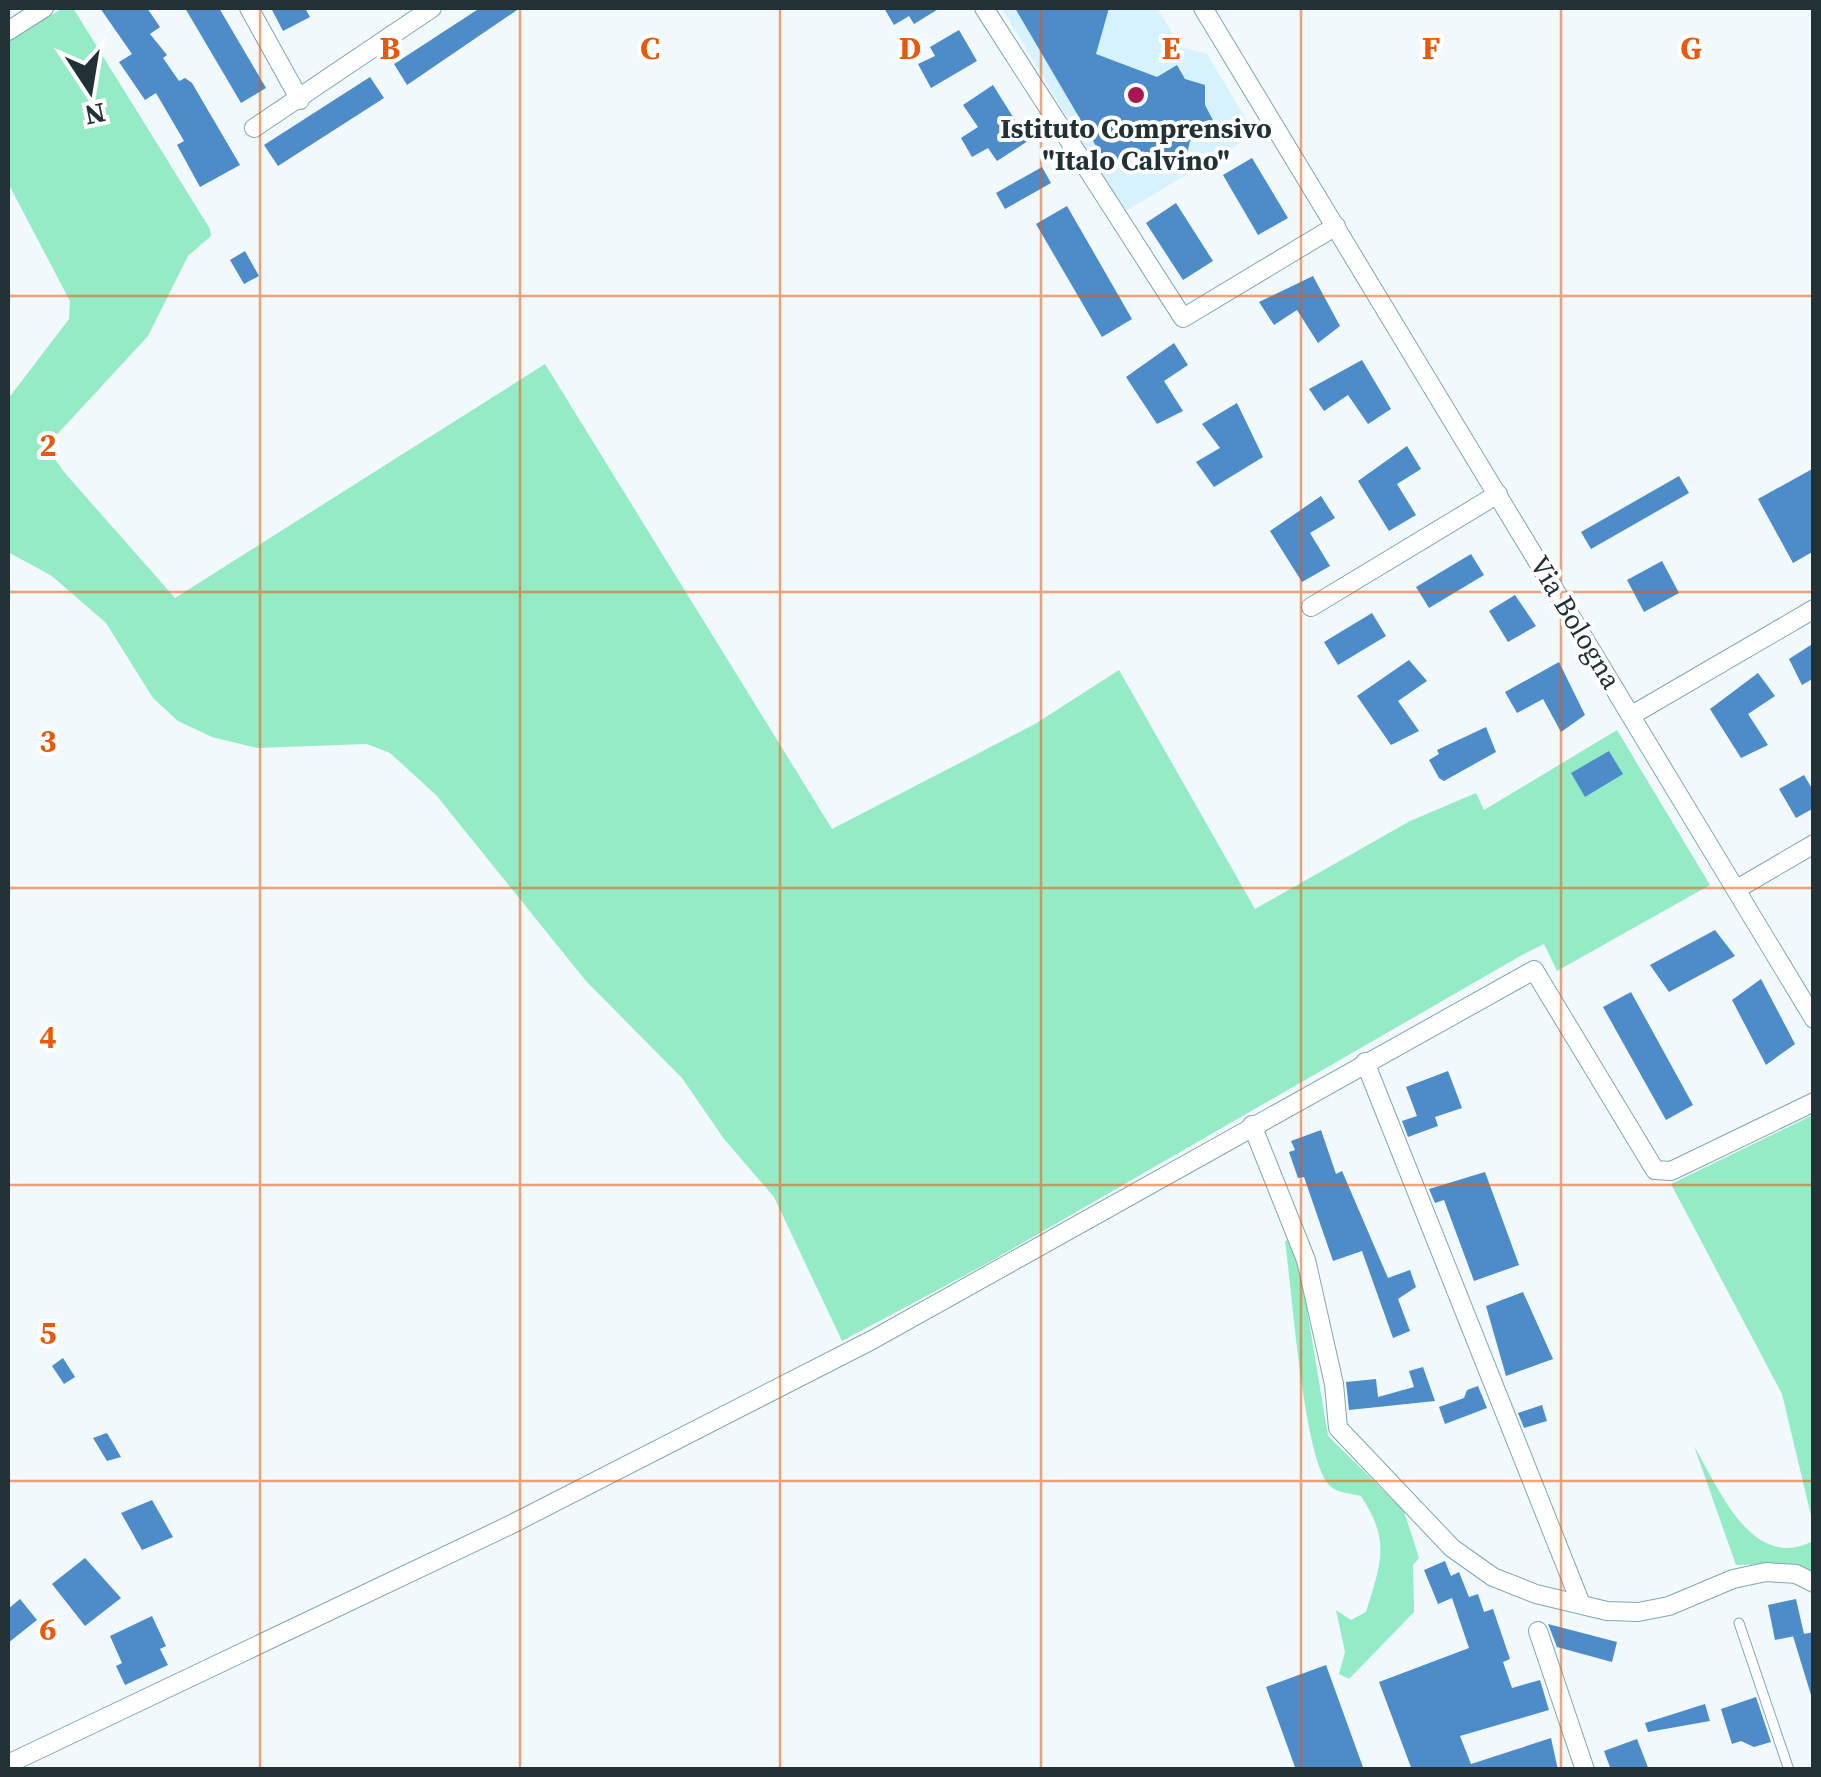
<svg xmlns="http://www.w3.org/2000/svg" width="1821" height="1777" font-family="'Source Serif 4',serif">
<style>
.built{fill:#d5f2fd}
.green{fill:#95ebc5}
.building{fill:#4d8bc9}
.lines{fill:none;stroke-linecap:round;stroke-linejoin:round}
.lane-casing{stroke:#81a7b4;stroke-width:11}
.street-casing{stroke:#81a7b4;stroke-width:20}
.lane{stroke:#fff;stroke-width:9}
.street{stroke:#fff;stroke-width:18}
.grid{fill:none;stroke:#e8590c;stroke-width:2.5;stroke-opacity:0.55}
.poi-dot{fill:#a71754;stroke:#fff;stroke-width:4}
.labels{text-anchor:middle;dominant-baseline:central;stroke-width:8;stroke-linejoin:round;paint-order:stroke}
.poi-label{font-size:28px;font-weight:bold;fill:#213136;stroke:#fff}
.street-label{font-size:28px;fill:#213136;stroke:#fff}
.grid-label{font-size:32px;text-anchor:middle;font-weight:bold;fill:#e8590c;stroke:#fff;stroke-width:8;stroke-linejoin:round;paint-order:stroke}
</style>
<rect width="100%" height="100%" fill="#f1f9fc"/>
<path class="built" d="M1002 8H1157L1181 47 1207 54 1255 134 1124 212Z"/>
<g class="green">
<path d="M63 8H73L210 229 211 236 188 256 148 336 50 442 52 455 64 472 175 598 545 364 832 829 1035 724 1119 670 1255 909 1410 821 1476 793 1484 810 1617 730 1710 885 1557 971 1544 944 1522 955 986 1264 842 1341 774 1197 724 1139 682 1078 586 981 436 795 390 753 367 744 257 748 212 737 178 721 153 698 106 623 52 576 8 552V399L69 319 70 301 8 183V41Z"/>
<path d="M1813 1115V1524L1782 1394 1671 1184Z"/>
<path d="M1290 1240 1299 1261 1328 1436 1404 1511 1419 1558 1413 1565 1414 1612 1349 1679 1339 1674 1345 1652 1336 1610 1351 1620 1366 1612C1381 1562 1391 1542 1361 1496 1348 1493 1333 1493 1326 1481 1303 1445 1292 1292 1285 1241Z"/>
<path d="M1694 1446C1718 1486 1751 1573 1813 1541V1574L1775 1564 1736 1565Z"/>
</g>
<g class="building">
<path d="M100 8H147L160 27 150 34 167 55 163 58 179 81 185 78 192 83 240 165 200 187 177 145 184 141 156 93 145 100 119 62 132 54Z"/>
<path d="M185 8H219L266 88 241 103Z"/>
<path d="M271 8H305L310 17 283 31Z"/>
<path d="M480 8H520L407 85 394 64Z"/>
<path d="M884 8H940L914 24 909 16 894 25Z"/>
<path d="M1015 8H1109L1096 54 1157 77 1177 65 1185 79 1205 85V105L1216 126 1190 141 1186 158 1166 154 1150 163 1143 151 1110 170Z"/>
<path d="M959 30 977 61 931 88 918 64 935 56 930 47Z"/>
<path d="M370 77 384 98 278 166 264 145Z"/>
<path d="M993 85 1028 141 997 161 988 148 972 157 961 138 978 127 963 105Z"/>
<path d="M1252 158 1288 218 1258 235 1223 175Z"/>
<path d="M1042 167 1051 183 1005 209 996 193Z"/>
<path d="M1176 203 1213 261 1183 280 1146 223Z"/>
<path d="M1067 206 1132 319 1102 337 1036 224Z"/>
<path d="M245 251 259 276 244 284 230 260Z"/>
<path d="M1313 276 1340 326 1318 343 1297 310 1274 325 1259 302Z"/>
<path d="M1174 343 1188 365 1164 381 1183 411 1157 424 1126 377Z"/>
<path d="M1362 360 1391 409 1368 424 1348 395 1324 411 1309 389Z"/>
<path d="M1237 403 1263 457 1214 487 1196 462 1220 448 1202 424Z"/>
<path d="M1407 446 1421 469 1397 484 1416 515 1389 531 1358 481Z"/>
<path d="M1814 468V551L1793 563 1758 499Z"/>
<path d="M1679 476 1689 493 1591 549 1581 532Z"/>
<path d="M1321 496 1335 518 1310 533 1330 566 1302 582 1270 531Z"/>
<path d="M1471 554 1484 575 1429 608 1416 587Z"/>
<path d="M1662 561 1679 593 1644 612 1627 580Z"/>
<path d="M1515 595 1536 626 1508 642 1489 611Z"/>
<path d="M1372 613 1386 636 1338 665 1324 642Z"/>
<path d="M1814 643V678L1802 685 1789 659Z"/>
<path d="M1409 660 1427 681 1398 701 1419 731 1391 745 1357 696Z"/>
<path d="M1559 662 1585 715 1561 732 1543 699 1517 713 1505 692Z"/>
<path d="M1758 673 1775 696 1748 714 1768 745 1741 758 1710 709Z"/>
<path d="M1486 727 1496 752 1444 781 1439 778 1429 760 1439 754 1437 750Z"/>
<path d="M1609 751 1623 774 1585 797 1571 773Z"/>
<path d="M1804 775 1814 792V808L1796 818 1779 789Z"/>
<path d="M1715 930 1735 956 1669 992 1650 965Z"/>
<path d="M1761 979 1795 1044 1766 1065 1732 1000Z"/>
<path d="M1631 992 1693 1105 1666 1120 1603 1007Z"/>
<path d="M1448 1071 1462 1108 1435 1117 1438 1126 1408 1137 1402 1121 1417 1116 1406 1087Z"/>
<path d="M1321 1130 1336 1174 1342 1171 1388 1278 1410 1270 1416 1287 1398 1299 1410 1331 1393 1338 1362 1251 1333 1261 1304 1177 1298 1178 1289 1152 1295 1150 1291 1141Z"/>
<path d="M1485 1172 1519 1265 1474 1281 1444 1200 1435 1203 1429 1189Z"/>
<path d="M1523 1292 1553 1359 1506 1376 1486 1306Z"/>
<path d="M63 1358 75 1377 64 1384 52 1366Z"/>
<path d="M1423 1367 1435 1401 1349 1410 1346 1382 1376 1379 1378 1397 1414 1387 1409 1371Z"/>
<path d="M1478 1386 1487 1408 1445 1424 1439 1407 1464 1398 1467 1390Z"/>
<path d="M1542 1405 1547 1421 1524 1428 1518 1413Z"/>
<path d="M107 1433 121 1457 107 1461 93 1438Z"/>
<path d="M152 1500 173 1537 142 1550 121 1513Z"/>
<path d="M85 1558 121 1598 85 1626 52 1584Z"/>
<path d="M1445 1561 1451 1576 1459 1572 1469 1597 1478 1594 1484 1612 1493 1609 1510 1659 1503 1662 1512 1688 1540 1680 1549 1710 1460 1736 1471 1764 1551 1738 1558 1770H1412L1379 1682 1469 1648 1452 1598 1438 1604 1424 1570Z"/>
<path d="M20 1599 37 1620 8 1643V1609Z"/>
<path d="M1796 1599 1804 1634 1775 1640 1768 1605Z"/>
<path d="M152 1616 166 1646 160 1649 168 1665 125 1685 116 1666 122 1663 110 1636Z"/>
<path d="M1548 1624 1617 1642 1612 1662 1557 1647Z"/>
<path d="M1814 1632V1694L1811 1695 1793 1636Z"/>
<path d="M1326 1665 1364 1770H1296L1266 1687Z"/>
<path d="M1756 1697 1771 1742 1754 1747 1741 1741 1732 1744 1721 1709Z"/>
<path d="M1705 1704 1710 1721 1648 1732 1645 1723Z"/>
<path d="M1637 1739 1649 1770H1611L1604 1751Z"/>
</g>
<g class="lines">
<defs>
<path id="lane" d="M1739 1623 1789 1770"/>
<g id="street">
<path d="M249 8 300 100"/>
<path d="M984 8 1183 318 1336 226"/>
<path d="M1203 8 1814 1019"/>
<path d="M8 31 44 8"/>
<path d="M254 128 432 8"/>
<path d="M1311 607 1498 494"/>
<path d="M1632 715 1814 609"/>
<path d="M1737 889 1814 844"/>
<path d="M1365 1062 1581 1604"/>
<path d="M1252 1125 1306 1260 1334 1384 1338 1428 1452 1548 1493 1577 1536 1594 1607 1611 1638 1612 1669 1606 1733 1579 1766 1572 1796 1574 1814 1583"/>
<path d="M1538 1631 1585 1770"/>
<path d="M8 1764 508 1526 872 1340 1534 970 1655 1170 1671 1171 1814 1102"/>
</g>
</defs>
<use href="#lane" class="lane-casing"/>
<use href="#street" class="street-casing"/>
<use href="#lane" class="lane"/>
<use href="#street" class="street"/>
</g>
<path class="grid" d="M260 8V1770M520 8V1770M780 8V1770M1041 8V1770M1301 8V1770M1561 8V1770M8 296H1814M8 592H1814M8 888H1814M8 1185H1814M8 1481H1814"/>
<circle class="poi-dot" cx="1136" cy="95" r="10"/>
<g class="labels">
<g class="poi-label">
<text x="1136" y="128">Istituto Comprensivo<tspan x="1136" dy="32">"Italo Calvino"</tspan></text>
</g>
<g class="street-label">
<text transform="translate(1576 622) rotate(59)">Via Bologna</text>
</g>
</g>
<g class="grid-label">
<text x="390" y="59">B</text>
<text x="650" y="59">C</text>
<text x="910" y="59">D</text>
<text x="1171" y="59">E</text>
<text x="1431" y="59">F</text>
<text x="1691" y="59">G</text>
<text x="48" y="456">2</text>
<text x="48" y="752">3</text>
<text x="48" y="1048">4</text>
<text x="48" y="1344">5</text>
<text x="48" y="1640">6</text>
</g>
<rect width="1821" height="1777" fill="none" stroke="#213136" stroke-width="20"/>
<g transform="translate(90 90) rotate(168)" stroke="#ffffff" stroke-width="8" paint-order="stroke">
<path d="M0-8L18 38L0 25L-18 38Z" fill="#213136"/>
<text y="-15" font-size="28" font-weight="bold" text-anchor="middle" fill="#213136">N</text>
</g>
</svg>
